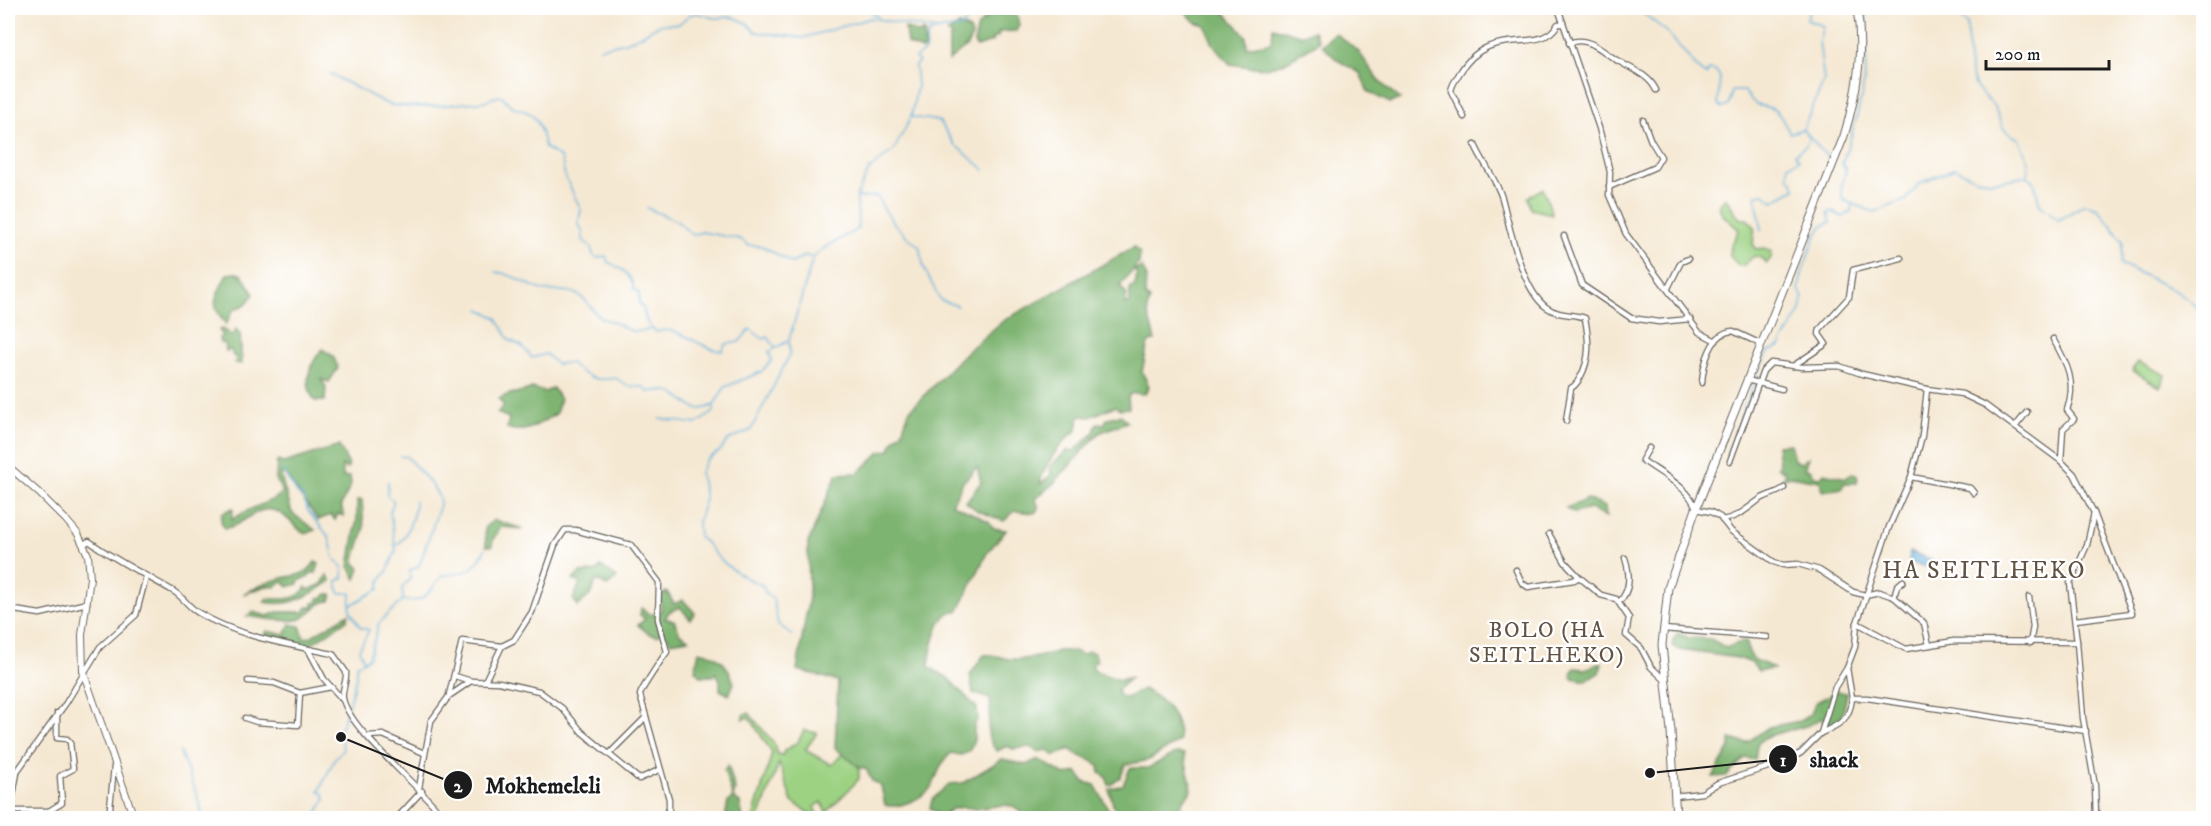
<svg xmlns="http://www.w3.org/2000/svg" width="2211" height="826" font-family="'IM FELL DW Pica',serif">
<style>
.green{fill:#9dd283;stroke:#5c7750;stroke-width:1.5}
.forest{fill:#7eb471;stroke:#4d6846;stroke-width:1.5}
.water{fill:#61afdb;stroke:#3e667c;stroke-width:1.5}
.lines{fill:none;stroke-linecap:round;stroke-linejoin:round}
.stream{stroke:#61afdb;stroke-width:1.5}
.street-casing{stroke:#68635c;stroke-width:7}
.secondary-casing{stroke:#68635c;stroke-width:8}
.primary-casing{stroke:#68635c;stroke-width:9}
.street{stroke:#fff;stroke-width:4.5}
.secondary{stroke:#fff;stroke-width:6}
.primary{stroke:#fff;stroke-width:7}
.labels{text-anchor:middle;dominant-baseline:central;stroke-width:4.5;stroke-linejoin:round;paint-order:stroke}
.neighbourhood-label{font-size:22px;letter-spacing:1.5px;fill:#615244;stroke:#fff}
.quarter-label{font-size:24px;letter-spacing:1.5px;fill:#615244;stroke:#fff}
.leader{fill:none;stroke:#1c1c1c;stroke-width:2}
.callout-dot{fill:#1c1c1c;stroke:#fff;stroke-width:2}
.mark-label{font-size:18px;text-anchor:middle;font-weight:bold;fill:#fff}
.callout-label{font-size:22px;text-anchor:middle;font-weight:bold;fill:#1c1c1c;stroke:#fff;stroke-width:4.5;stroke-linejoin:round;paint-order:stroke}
</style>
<rect width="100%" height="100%" fill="#fff"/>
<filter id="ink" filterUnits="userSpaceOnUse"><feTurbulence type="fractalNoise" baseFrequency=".0167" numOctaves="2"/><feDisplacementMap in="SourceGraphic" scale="12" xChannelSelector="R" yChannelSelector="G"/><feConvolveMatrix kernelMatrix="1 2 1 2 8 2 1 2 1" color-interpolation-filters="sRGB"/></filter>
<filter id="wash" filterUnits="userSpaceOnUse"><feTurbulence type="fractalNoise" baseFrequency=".008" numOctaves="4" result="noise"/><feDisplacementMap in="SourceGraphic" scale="24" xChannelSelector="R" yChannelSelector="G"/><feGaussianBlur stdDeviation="1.35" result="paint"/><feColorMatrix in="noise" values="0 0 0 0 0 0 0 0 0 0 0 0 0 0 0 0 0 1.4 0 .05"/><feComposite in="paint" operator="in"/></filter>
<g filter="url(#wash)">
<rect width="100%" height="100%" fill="#f5e8d2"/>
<g class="green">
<path d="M1543 188 1552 214 1531 209 1528 197Z"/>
<path d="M1725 197 1740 219H1747L1755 227 1753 244 1756 249 1765 248 1772 252 1771 258 1766 264 1761 258 1754 256 1744 265 1739 266 1730 256 1731 246 1739 230 1722 214 1719 206Z"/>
<path d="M2138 362 2166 375 2160 387 2132 370Z"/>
<path d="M749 713 776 746 777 754 783 755 784 751 798 742 804 730 817 733 805 750 832 765 843 753 859 767V779L826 813 822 802 815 807 818 818 792 802 779 763 759 818H753L772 753 752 721 748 717 743 719 744 714Z"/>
</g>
<g class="forest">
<path d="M995 8H1009L1018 17 1019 26 1016 31 999 32 998 37 993 38 992 42 977 47 974 43 978 26Z"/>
<path d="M1182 8H1221L1246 36 1247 47 1272 42 1273 27 1300 35 1314 31 1319 42 1284 63 1266 68 1250 67 1230 64 1213 44 1205 25 1195 22Z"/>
<path d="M959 25 970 30 972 36 967 46 949 61V39L952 36 947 33Z"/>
<path d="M905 28 919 34 924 31 925 48 922 50 907 44Z"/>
<path d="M1335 33 1358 51 1380 82 1400 99 1390 103 1368 92 1360 73 1337 60 1322 45Z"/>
<path d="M1134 247 1140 253 1139 263 1120 286 1127 295 1125 305 1130 303V287L1135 286 1137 274 1134 271 1142 267 1146 276 1145 296 1150 299 1147 310 1155 340 1148 343 1142 372 1149 386 1145 394 1133 393 1128 396 1129 408 1120 409 1115 406 1090 417 1079 416 1077 430C1063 439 1042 468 1040 484L1051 475 1050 466 1068 450 1074 451 1093 434 1097 423 1104 424 1108 418 1121 415 1127 422 1099 433 1054 483 1035 499 1039 507 1035 513 1015 511 1004 521 978 511 966 502 981 482 977 467 963 482 952 504 989 521 993 528 1006 530 987 553 959 610C954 612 950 611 946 615 936 625 930 653 929 667L947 677 977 708 978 719 974 724V740L969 752 961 755 951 753C937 767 940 772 932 786 925 798 898 809 885 805L881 786 872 781 866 769 859 767 835 748 838 681 797 670 809 596 808 543 837 474 858 473 880 452 890 450 893 441 902 432 909 411 966 352 1003 321Z"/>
<path d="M236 273 242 275 254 294 245 305 234 309 226 324C207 302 217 297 227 274Z"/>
<path d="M222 329 233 336 236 329 240 334 242 364 235 363 237 357 233 356 231 350 226 351 225 343H220L219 338 223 336 219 330Z"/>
<path d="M322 349 333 356 338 368 329 382 321 379 326 387 325 401H315C302 383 309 366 322 349Z"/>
<path d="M532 388 545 392 553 388 560 399 556 414C540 422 527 436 507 428L509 418 497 413 504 406 499 399C510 391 521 394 532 388Z"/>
<path d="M1790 444 1794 460 1800 463 1809 457 1804 468 1811 470 1814 476 1821 477 1824 473 1846 478 1853 473 1858 475 1857 483H1844L1843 488 1823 491 1820 481 1789 476 1783 479 1785 472 1777 467 1779 463 1777 445Z"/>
<path d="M339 446 349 465 347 469 342 465 343 477H350L351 485 341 505 344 516 338 514 335 520 331 515 318 520 283 472 281 477 292 513 315 530 305 534C296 528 288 517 278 512 258 501 243 528 224 528L221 521 222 513 233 508 232 520C248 507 267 505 283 493L276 480 277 461 284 463Z"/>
<path d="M1587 499 1605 507 1606 517 1590 509 1574 513 1566 508Z"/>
<path d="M357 500H362L364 529 354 562 360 569 356 579 349 566 357 519Z"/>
<path d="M494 520 523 529 501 527 493 539 492 546H486L485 527Z"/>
<path d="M315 562 319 564 316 573H310L309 577 298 581V584L288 587 282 581 275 587 267 586 243 594C254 588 266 583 278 579 293 575 306 577 315 562Z"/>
<path d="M601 566 617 578 607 586 596 580 592 593 578 606 573 599 580 583 573 580 580 573 597 571Z"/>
<path d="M327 575 331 581C311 595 290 608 264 602L267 598C280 600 300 600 306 587L308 590 322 584Z"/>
<path d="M667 592 674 604 683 600 695 613 690 619 680 607 669 612 665 619 674 620 680 634 689 639 671 642 662 631 657 636 649 634 638 625 645 619 640 615 641 608 651 615 661 611 660 595Z"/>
<path d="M327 594H332L330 601C319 601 312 612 303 618 293 624 259 618 247 616L253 612 268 616 277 612H304L307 607H313V603L318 602V598H323Z"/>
<path d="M349 614 347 620 305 648 264 636 267 631 285 635 290 624 300 626 304 638 310 637Z"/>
<path d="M1678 633 1689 638 1711 639 1726 648 1743 641 1747 643C1750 666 1761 659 1774 669L1758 671 1752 663 1738 658 1679 650 1673 646V640Z"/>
<path d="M699 651C720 655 727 663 734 683L729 695 720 690V680L716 673 713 676H701L695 670Z"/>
<path d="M1059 651H1074L1082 655 1089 651 1094 653 1097 661 1092 664 1095 671 1119 680 1132 677 1117 690 1119 696 1126 698 1143 689C1165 700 1180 716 1179 741L1149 760 1125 765 1121 777 1111 785H1109L1106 777 1100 773 1099 766C1090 757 1079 759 1070 749L1055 756 1047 750 1038 752 1031 747 1013 749 1007 746 997 751C980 734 993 720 990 699L973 693 970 675 984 655C995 653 1001 659 1012 659 1027 660 1045 656 1059 651Z"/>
<path d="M1602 663 1600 672 1586 681 1572 678 1571 673 1575 668 1585 669Z"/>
<path d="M1836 691 1847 693 1843 714 1834 725 1826 724 1821 718C1806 732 1765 730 1757 745 1756 749 1756 756 1755 760L1745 758 1727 776 1713 777 1730 748V739L1746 743 1769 727 1800 721 1811 714 1815 703Z"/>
<path d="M1176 753 1184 754 1192 790 1181 804 1187 818H1124L1114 808 1109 789 1123 785 1130 768H1148Z"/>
<path d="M1002 759 1026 765 1038 759 1065 775 1077 772 1084 782 1095 785 1110 812 1120 818H1029L1013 806 1002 805 976 809 963 807 952 809 941 816 930 808 932 800 949 784 963 783Z"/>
<path d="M728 765 735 789 733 798 740 803 743 818H725L728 802 733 798 724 770Z"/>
</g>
<path class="water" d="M1910 552 1931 559 1934 564 1928 567 1909 563Z"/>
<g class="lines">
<g class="stream">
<path d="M866 8 879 18"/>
<path d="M1636 8 1666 31 1701 72 1706 75 1709 70 1716 71 1720 77 1718 103 1722 108 1728 106 1732 91H1744L1756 105C1781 108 1778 114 1790 133L1803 129 1829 159"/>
<path d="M1865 8C1873 62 1860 113 1842 164L1846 170 1841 189 1843 200 1874 212 1906 200 1919 184 1956 168C1980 186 1999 182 2027 176L2034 182 2040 205 2059 220 2085 204 2098 208 2123 241 2121 264 2178 292 2204 313"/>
<path d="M1959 8 1962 19 1967 24C1968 44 1967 66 1975 85 1978 93 1989 99 1994 107 2004 124 1995 127 2019 139L2029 162 2027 174"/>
<path d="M600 48C612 45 627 43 638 37 656 28 656 22 679 24L689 15 698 13 713 18 733 17 747 23 756 32 803 38 871 18 936 30"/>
<path d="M330 74 387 104C418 110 448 104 479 102 487 102 493 96 502 96 517 113 513 105 529 113 540 119 542 137 545 148L561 158 565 176 581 210 578 224 582 230 583 240 591 247 593 255 597 258 606 256 608 262C622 269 631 273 634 289L639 293V303L643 308C645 318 647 327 657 332 677 323 700 350 722 351L726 344 739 342 750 329 763 339 768 337 775 347"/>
<path d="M911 117 939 121 954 144 985 170"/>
<path d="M1804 127 1824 81 1819 42 1823 26 1807 20 1810 8"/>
<path d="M857 195 861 198 877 196C887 217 900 233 919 246L924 268 940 300 958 306"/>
<path d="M647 208 677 221 692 235 702 232 740 239 748 245 762 246 792 263 805 256 811 257"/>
<path d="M1761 231C1763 218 1754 207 1757 195L1764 194 1773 201 1795 189 1793 181 1788 177V165L1799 160 1795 154 1806 145 1809 138"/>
<path d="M496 272C515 274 525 285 543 290 554 293 567 288 578 295 588 300 592 311 600 317 604 320 610 320 613 322 629 330 633 335 651 329"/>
<path d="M480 309 497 318 509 340 522 346 532 358 546 354 556 364 570 363C586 377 594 382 616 378L627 386 644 387 648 392C656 391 665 389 672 393 689 400 691 416 714 405"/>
<path d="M1755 379 1767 353 1780 346 1801 311 1803 298 1799 289 1802 273 1814 239 1822 226 1831 222 1828 213 1831 211 1843 217 1851 211 1852 204"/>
<path d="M660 419 696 424 714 412V405L725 387 761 372 772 360 769 352 788 341"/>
<path d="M1728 451 1753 384"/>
<path d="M282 470 298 494H301L308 511 329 537 334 558 343 568V578L337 581 339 593H351L350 610 360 627 369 630 359 650 364 660"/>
<path d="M397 545C406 539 416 512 415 501"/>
<path d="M403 600C426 605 430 589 443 575 465 574 476 571 485 549"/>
<path d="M351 605 379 589 380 580 387 572 396 551 390 512 394 501 387 496 388 481"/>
<path d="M792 635 778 624 773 599 767 595 762 585C747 580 725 566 715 554 709 547 707 542 699 537L698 522 705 498 700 473 706 460 720 451 728 440 751 430 790 354 789 340 813 258 824 248 858 229 857 195 869 170 894 150 911 117 917 86 915 65 919 62 915 58 925 51 927 35 937 30 962 27 971 16V8"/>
<path d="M348 706 356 677V665L369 658 379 623 403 600 402 588 410 579V571L419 566 440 505C442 491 416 468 407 457L400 456"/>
<path d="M180 752 197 795 203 818"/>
<path d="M316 818 318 811 325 800 324 794 319 791 335 758 343 750 340 729 346 713"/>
</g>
</g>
</g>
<g filter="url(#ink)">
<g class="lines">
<defs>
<g id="street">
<path d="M1558 8 1599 128 1610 172 1609 195 1626 234 1699 332 1716 341"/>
<path d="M1569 43C1590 35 1603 53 1620 62 1633 70 1649 75 1656 90"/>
<path d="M1464 117 1451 91C1452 84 1456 80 1459 74 1491 20 1538 58 1558 24H1563"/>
<path d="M1475 145C1483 163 1496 179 1502 198 1510 228 1522 290 1546 307 1560 317 1572 313 1585 318 1589 340 1591 358 1580 378 1576 383 1577 385 1571 388L1566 421"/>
<path d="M1609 187 1655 167 1661 157 1651 141 1643 120"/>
<path d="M1564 236 1582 285 1631 318 1659 322 1690 319"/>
<path d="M1668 288 1681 262 1688 259"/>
<path d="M2053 339C2067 363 2077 383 2067 410L2074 419 2063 429 2061 461"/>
<path d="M1793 366 1826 344 1819 334 1820 329 1849 297 1853 270 1901 258"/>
<path d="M1747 380 1782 389"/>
<path d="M1702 383C1703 365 1711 332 1733 331L1761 344"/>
<path d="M2015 427 2027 412"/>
<path d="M1649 448 1642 460C1658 472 1691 488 1696 509L1711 512 1720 517 1731 531 1774 562 1783 565 1798 564 1819 570 1853 592 1865 595 1879 592 1894 597 1924 623 1929 645"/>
<path d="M1730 461 1763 371 1771 363 1802 367 1839 366 1862 374 1927 389 1962 394 1985 405 2061 461 2074 474 2094 513 2087 545 2070 583 2077 642"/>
<path d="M1911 477 1970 488 1974 493"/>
<path d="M1722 520C1739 517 1745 510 1759 500 1766 495 1776 494 1784 488"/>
<path d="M1549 534 1565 562 1579 577"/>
<path d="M84 544 89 541C116 561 144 574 173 591 182 596 188 606 197 612 238 637 286 644 333 654L346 672C347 681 341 691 343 699 351 732 421 786 444 818"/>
<path d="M1516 570 1522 583 1528 587 1574 580 1579 577 1601 595 1616 599 1629 618 1626 635 1641 648 1651 667 1666 681"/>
<path d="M1894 597 1897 586 1903 581"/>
<path d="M2029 597 2033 627 2030 643"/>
<path d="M1619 602C1631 590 1630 573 1625 558"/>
<path d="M8 609 40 614 87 603"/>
<path d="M2075 620 2132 613 2094 513"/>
<path d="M1857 623 1906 649 1954 641 2077 642 2083 718 2095 786 2096 818"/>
<path d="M1663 629 1767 637"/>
<path d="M308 649 324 679 343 700"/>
<path d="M455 676 471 681"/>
<path d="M248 681 274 683 300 693 331 687"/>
<path d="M485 681 502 646 514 640 532 612 555 545 565 530H575L631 545 659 582 658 619 667 652C663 657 640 691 640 695L669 799V809L663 818"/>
<path d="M449 695 462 641 502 646"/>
<path d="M1852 698 1847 668 1855 647 1857 623 1889 527 1911 477 1922 436 1927 389"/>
<path d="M245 718 257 722 298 725 300 693"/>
<path d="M1821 733C1839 725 1850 720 1852 698H1867L2086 731"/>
<path d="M368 736 383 735 424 753"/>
<path d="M610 753 646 717"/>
<path d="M8 784 66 703 100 647 136 615 146 577"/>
<path d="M419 788 431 721 449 696 471 681 499 682 539 691 562 708 582 732 639 779 659 770"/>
<path d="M1675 796 1702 793 1718 783 1781 763 1801 753 1821 733 1835 687 1847 668"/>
<path d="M10 811 17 773"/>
<path d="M49 811 62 803 60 776 73 769 70 742 67 739 57 738V713"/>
<path d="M8 817 10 811H49L51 818"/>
<path d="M109 818 114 766"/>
<path d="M397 818 422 791"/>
</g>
<path id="secondary" d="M8 466 39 493 66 520 78 534 88 555 90 578 82 635 83 671 134 818"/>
<path id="primary" d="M1676 818 1671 731 1662 645 1668 588 1696 509 1844 136C1857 93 1864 52 1857 8"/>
</defs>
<use href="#street" class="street-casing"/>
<use href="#secondary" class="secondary-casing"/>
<use href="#primary" class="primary-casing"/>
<use href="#street" class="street"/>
<use href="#secondary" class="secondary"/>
<use href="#primary" class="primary"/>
</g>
</g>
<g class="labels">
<g class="neighbourhood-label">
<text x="1547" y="630">BOLO (HA<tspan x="1547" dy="25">SEITLHEKO)</tspan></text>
</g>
<g class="quarter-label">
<text x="1984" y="571">HA SEITLHEKO</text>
</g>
</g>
<path class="leader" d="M1650 773L1783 759M341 737L458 785"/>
<g class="callout-dot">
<circle cx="1650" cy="773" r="6"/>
<circle cx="341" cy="737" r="6"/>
<circle cx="1783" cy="759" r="15"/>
<circle cx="458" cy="785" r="15"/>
</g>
<g class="mark-label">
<text x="1783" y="766">1</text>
<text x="458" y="792">2</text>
</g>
<g class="callout-label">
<text x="1834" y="767">shack</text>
<text x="543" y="793">Mokhemeleli</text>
</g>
<rect width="2211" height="826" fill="none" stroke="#fff" stroke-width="30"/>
<path d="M1986 60v9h123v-9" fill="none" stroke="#1c1c1c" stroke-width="3"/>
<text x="1995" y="60" font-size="18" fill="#1c1c1c" stroke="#ffffff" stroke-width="4.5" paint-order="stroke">200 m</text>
</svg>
